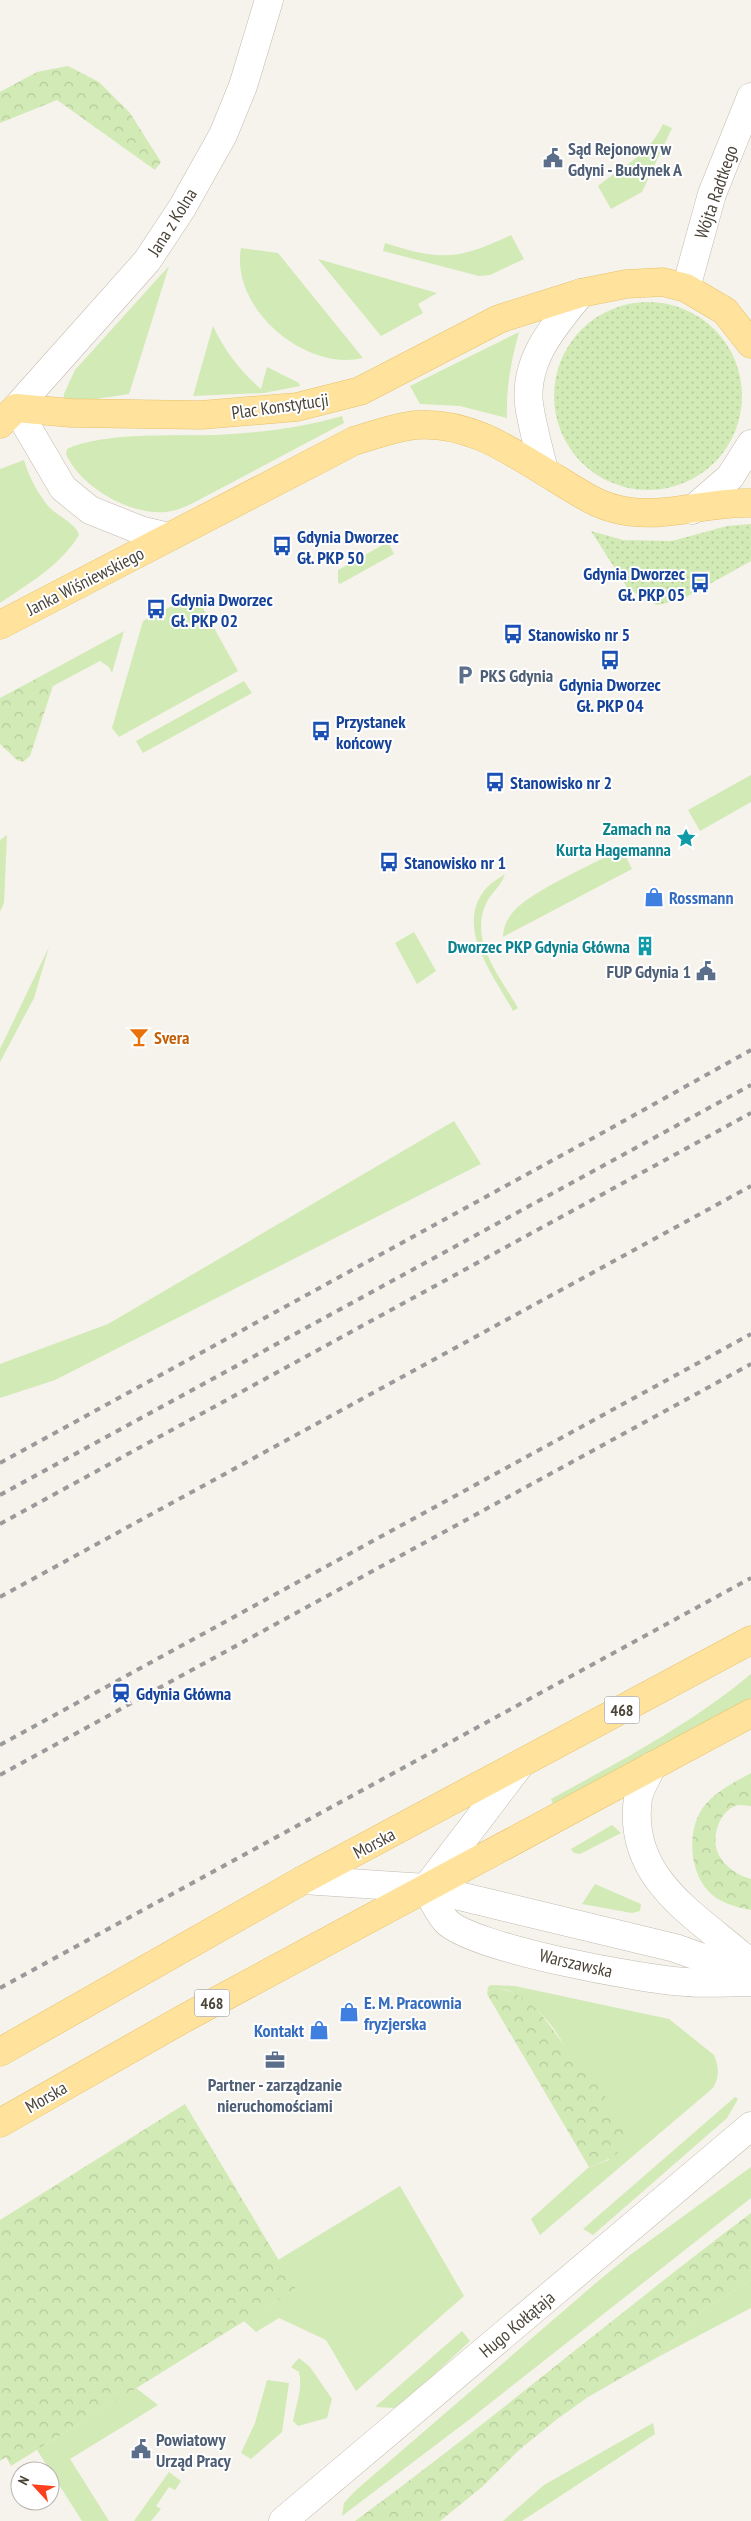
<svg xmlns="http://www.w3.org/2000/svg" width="751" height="2521" font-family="'PT Sans Narrow',sans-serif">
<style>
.green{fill:#d2eab5}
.forest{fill:url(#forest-crowns)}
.garden{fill:url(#garden-dots)}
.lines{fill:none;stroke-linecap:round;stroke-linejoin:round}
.minor-casing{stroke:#c2bbae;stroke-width:29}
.major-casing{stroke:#e6c16a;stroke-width:29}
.minor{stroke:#fff;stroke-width:28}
.major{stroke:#ffe39c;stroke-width:28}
.rail{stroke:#9a9a9a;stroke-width:4;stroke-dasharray:6 6;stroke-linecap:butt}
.labels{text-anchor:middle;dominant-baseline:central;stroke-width:4;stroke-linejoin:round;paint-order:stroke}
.shield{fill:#fff;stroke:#817c74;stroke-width:1}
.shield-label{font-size:16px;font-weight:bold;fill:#4b4439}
.service-label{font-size:18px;font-weight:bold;fill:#4e5e75;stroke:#fff;text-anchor:start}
.street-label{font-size:18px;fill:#4b4439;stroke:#fff}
.transit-label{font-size:18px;font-weight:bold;fill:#164399;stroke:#fff;text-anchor:start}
.culture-label{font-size:18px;font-weight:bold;fill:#0d838f;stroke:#fff;text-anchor:end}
.shop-label{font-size:18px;font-weight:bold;fill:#366cbe;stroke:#fff;text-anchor:start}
.food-label{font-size:18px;font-weight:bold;fill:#c56008;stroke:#fff;text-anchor:start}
</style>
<defs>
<pattern id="forest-crowns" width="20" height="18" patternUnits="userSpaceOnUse" patternTransform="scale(1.25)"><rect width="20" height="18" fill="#d2eab5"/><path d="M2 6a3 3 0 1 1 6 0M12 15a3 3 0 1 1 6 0" fill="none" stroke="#b6ca9c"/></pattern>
<pattern id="garden-dots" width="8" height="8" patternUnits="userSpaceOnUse" patternTransform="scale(1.25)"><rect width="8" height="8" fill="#d2eab5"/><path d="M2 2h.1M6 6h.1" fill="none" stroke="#b6ca9c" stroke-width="1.8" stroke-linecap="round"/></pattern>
</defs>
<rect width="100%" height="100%" fill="#f6f3ec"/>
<g class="green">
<path d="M663 124 672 128 642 192 611 209 598 186C623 166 648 156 663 124Z"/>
<path d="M511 235 524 259 490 275 479 276 383 251 385 243C441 261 458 260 511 235Z"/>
<path d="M241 248 278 253 363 358C305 372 230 308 241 248Z"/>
<path d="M318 259 437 293 418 304 423 313 381 336Z"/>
<path d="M169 266 129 394 63 404 64 394 75 370Z"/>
<path d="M213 326C225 351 240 371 261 389L267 367 299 383 300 386 264 393 193 396Z"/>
<path d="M519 332C511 361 506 387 507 418L460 406 420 404 410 386Z"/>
<path d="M342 416 344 423 195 502C185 507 176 511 165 512 130 515 80 487 66 454L67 449C104 432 173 436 215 435 258 433 301 428 342 416Z"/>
<path d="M24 460C29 477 37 492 48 506 56 515 77 524 79 535 61 565 28 584 0 603V469Z"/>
<path d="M388 542 394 554 340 584 338 582V570Z"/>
<path d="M195 594 238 671 119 737 112 728 143 621Z"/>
<path d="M124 631 112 673 109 667 100 661 53 686 41 676Z"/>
<path d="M244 681 252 693 143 753 136 741Z"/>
<path d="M751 775V802L700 831 688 810Z"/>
<path d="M7 835 4 903 0 912V840Z"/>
<path d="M622 849 632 869 503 937C503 928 507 919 513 912 531 891 595 863 622 849Z"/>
<path d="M505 874C501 887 490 893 485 906 470 942 501 978 518 1008L513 1011C495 977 455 929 484 891 489 884 498 879 505 874Z"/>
<path d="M414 932 436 971 417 984 395 943Z"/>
<path d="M49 947 34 998 0 1062V1049Z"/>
<path d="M454 1121 481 1164 55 1380 0 1398V1364L108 1324Z"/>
<path d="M751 1674V1698L641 1759 553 1804 551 1799C620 1761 690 1725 751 1674Z"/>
<path d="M612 1825 621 1833 580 1854 574 1853 571 1849Z"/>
<path d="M595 1884 641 1904 640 1911 632 1913 582 1904Z"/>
<path d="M491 1985 515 1986 669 2019 714 2055C719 2068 720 2075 713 2088L540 2235 531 2219 589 2167 609 2160C594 2120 573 2046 544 2017 539 2011 532 2007 527 2002 515 1993 504 1985 489 1990L487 1994 488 1987Z"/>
<path d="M735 2097 738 2099 727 2118 593 2235 583 2229Z"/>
<path d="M751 2167V2198L470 2419 342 2516 344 2503 355 2491 597 2282 630 2255Z"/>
<path d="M400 2186 464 2296 356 2391 326 2340 279 2318 256 2332 244 2321 296 2289 278 2260Z"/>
<path d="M751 2281V2308L658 2357 703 2310Z"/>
<path d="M462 2331 470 2341 407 2400 394 2408 375 2407Z"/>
<path d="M299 2358 310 2367 332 2399 327 2418 298 2426 293 2421C296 2405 303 2388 299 2372L291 2367Z"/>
<path d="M267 2380 289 2383 282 2432 251 2459 241 2453 255 2423Z"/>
<path d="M136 2388 158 2405 70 2459 109 2521H82L37 2450Z"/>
<path d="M653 2423 655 2434 522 2521H503L544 2485Z"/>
<path d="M169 2472 181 2481 175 2490 169 2487 156 2506 161 2509 151 2521H134Z"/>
</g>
<g class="forest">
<path d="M68 66 99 82 130 113 161 162 155 170 57 100 0 123V92L37 72Z"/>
<path d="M41 676 53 686 30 756 23 762 17 760 0 744V698Z"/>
<path d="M751 1773V1806C746 1806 739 1804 735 1806 719 1812 711 1838 718 1853 723 1865 738 1876 751 1879V1910C740 1908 728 1905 718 1899 690 1882 685 1835 702 1809 714 1792 733 1783 751 1773Z"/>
<path d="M496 1988C531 1993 547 2022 566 2048 575 2060 586 2071 596 2083 608 2099 618 2117 629 2134 621 2156 610 2159 589 2167L487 1994 489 1990Z"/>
<path d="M185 2104 296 2289 11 2466 6 2457 0 2461V2220Z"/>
<path d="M751 2213V2281L703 2310 658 2357 588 2397 556 2420 519 2450 482 2487 440 2521H355C490 2422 617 2314 751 2213Z"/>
</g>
<g class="garden">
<circle cx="648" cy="396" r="94"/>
<path d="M751 524V561L681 600 657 605 628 589 591 531 623 540 672 541 727 526Z"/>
</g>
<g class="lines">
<defs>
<g id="minor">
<path d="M686 288 712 194 751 97"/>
<path d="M544 471C539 449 532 426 529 404 524 359 555 325 581 293"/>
<path d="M692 510 730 477 751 444"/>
<path d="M169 537 140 530 90 510 63 488 16 408 147 261 182 208 223 135 243 86 269 0"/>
<path d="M652 1766C648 1776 640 1787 638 1798 626 1881 700 1917 751 1964"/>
<path d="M303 1880 426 1888 675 1948 751 1975"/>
<path d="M426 1888C432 1898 438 1912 446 1921 470 1948 645 1980 686 1982 708 1984 730 1982 751 1982"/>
<path d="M426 1888 519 1766"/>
<path d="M283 2521 751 2126"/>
</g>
<g id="major">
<path d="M0 424 16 408 71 413 201 415 297 407 360 391 499 319 581 293 626 284 663 282 686 288 725 311 751 344"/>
<path d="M0 625 354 441C374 435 396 427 416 425 470 421 512 452 555 478 574 489 594 504 616 509 662 521 705 501 751 503"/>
<path d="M0 2052 303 1880 751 1640"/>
<path d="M0 2123 183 2019 751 1713"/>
</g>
</defs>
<use href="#minor" class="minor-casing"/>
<use href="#major" class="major-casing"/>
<use href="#minor" class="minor"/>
<use href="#major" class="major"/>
<g class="rail">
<path d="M0 1463 595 1137 751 1050"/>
<path d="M0 1495 751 1085"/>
<path d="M0 1524 751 1113"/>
<path d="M0 1597 751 1186"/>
<path d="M0 1745 751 1334"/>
<path d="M0 1775 751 1364"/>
<path d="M0 1988 751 1578"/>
</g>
</g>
<defs>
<symbol id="civic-bare" viewBox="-9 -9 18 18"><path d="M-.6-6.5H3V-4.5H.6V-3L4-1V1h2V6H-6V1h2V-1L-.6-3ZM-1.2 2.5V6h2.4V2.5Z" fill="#5c6f8a" stroke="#fff" stroke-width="2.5" paint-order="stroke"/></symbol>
<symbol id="bus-bare" viewBox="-9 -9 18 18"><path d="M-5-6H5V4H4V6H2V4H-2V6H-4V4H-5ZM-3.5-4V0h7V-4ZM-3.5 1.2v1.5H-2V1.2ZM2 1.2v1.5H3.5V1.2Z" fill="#1a4fb4" stroke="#fff" stroke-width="2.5" paint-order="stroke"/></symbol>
<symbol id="parking-bare" viewBox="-9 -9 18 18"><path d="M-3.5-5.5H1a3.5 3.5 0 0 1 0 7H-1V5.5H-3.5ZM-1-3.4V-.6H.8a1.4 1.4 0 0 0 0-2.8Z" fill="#5c6f8a" stroke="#fff" stroke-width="2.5" paint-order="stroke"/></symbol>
<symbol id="sight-bare" viewBox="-9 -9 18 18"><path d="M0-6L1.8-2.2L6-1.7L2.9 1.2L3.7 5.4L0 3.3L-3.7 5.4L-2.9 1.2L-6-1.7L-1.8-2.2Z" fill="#0f9aa8" stroke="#fff" stroke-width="2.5" paint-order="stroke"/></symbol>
<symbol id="shop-bare" viewBox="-9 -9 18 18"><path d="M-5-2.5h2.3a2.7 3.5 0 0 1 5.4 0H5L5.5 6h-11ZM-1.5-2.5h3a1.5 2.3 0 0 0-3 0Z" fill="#3f7fe0" stroke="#fff" stroke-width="2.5" paint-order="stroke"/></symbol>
<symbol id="building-bare" viewBox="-9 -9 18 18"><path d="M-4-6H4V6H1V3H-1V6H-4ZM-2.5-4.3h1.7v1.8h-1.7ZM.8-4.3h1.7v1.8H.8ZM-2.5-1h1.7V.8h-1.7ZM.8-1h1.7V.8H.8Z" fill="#0f9aa8" stroke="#fff" stroke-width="2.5" paint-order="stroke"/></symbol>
<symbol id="bar-bare" viewBox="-9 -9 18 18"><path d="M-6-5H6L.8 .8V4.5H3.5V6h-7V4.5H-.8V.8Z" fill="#e8710a" stroke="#fff" stroke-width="2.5" paint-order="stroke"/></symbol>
<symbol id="station-bare" viewBox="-9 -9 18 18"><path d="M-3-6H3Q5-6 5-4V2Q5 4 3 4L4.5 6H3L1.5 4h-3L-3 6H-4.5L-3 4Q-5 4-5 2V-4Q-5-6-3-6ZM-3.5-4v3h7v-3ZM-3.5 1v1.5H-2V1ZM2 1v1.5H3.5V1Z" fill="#1a4fb4" stroke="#fff" stroke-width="2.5" paint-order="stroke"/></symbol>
<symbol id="office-bare" viewBox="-9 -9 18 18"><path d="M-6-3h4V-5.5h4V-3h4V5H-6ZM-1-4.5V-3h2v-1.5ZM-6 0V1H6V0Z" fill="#5c6f8a" stroke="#fff" stroke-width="2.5" paint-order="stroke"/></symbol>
</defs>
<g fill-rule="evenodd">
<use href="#civic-bare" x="539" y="144" width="28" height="28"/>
<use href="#bus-bare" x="268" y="532" width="28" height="28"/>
<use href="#bus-bare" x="686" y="569" width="28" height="28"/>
<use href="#bus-bare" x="142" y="595" width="28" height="28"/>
<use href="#bus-bare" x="499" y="620" width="28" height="28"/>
<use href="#bus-bare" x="596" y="646" width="28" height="28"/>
<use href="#parking-bare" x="451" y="661" width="28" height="28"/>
<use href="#bus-bare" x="307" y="717" width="28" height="28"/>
<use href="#bus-bare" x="481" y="768" width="28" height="28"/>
<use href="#sight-bare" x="672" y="824" width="28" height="28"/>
<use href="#bus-bare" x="375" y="848" width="28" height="28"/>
<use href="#shop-bare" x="640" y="883" width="28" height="28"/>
<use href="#building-bare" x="631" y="932" width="28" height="28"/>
<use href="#civic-bare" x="692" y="957" width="28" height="28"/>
<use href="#bar-bare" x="125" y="1023" width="28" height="28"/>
<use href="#station-bare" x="107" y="1679" width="28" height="28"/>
<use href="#shop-bare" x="335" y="1998" width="28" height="28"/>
<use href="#shop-bare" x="305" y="2016" width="28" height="28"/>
<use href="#office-bare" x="261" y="2046" width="28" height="28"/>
<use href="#civic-bare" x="127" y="2435" width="28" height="28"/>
</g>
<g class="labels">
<g class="shield">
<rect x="604.5" y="1696.5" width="35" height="27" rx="4"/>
<rect x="194.5" y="1989.5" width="35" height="27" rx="4"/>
</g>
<g class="shield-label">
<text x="622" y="1710">468</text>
<text x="212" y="2003">468</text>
</g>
<g class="service-label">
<text x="568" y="148">Sąd Rejonowy w<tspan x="568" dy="21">Gdyni - Budynek A</tspan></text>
<text x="480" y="675">PKS Gdynia</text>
<text x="691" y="971" text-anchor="end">FUP Gdynia 1</text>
<text x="275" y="2084" text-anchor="middle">Partner - zarządzanie<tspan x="275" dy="21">nieruchomościami</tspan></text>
<text x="156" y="2439">Powiatowy<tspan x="156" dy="21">Urząd Pracy</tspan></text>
</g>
<g class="street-label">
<text transform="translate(716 192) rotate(-71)">Wójta Radtkego</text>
<text transform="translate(172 222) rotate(-58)">Jana z Kolna</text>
<text transform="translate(280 406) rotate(-8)">Plac Konstytucji</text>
<text transform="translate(85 581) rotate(-27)">Janka Wiśniewskiego</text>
<text transform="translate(374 1843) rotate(-28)">Morska</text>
<text transform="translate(576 1963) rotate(13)">Warszawska</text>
<text transform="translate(46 2097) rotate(-30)">Morska</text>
<text transform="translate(517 2324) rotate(-40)">Hugo Kołłątaja</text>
</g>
<g class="transit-label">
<text x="297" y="536">Gdynia Dworzec<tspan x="297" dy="21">Gł. PKP 50</tspan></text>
<text x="685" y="573" text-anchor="end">Gdynia Dworzec<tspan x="685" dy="21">Gł. PKP 05</tspan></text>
<text x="171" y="599">Gdynia Dworzec<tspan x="171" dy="21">Gł. PKP 02</tspan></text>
<text x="528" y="634">Stanowisko nr 5</text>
<text x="610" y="684" text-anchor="middle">Gdynia Dworzec<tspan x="610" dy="21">Gł. PKP 04</tspan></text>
<text x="336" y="721">Przystanek<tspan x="336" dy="21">końcowy</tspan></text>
<text x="510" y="782">Stanowisko nr 2</text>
<text x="404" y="862">Stanowisko nr 1</text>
<text x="136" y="1693">Gdynia Główna</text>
</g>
<g class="culture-label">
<text x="671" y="828">Zamach na<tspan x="671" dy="21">Kurta Hagemanna</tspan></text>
<text x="630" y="946">Dworzec PKP Gdynia Główna</text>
</g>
<g class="shop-label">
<text x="669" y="897">Rossmann</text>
<text x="364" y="2002">E. M. Pracownia<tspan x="364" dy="21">fryzjerska</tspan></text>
<text x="304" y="2030" text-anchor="end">Kontakt</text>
</g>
<g class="food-label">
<text x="154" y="1037">Svera</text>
</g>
</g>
<g transform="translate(35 2486) rotate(296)"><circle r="24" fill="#ffffff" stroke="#b7b4b0"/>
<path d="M0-4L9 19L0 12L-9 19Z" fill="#fc3f1d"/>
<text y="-8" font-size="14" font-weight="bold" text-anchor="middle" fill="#4b4439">N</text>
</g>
</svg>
